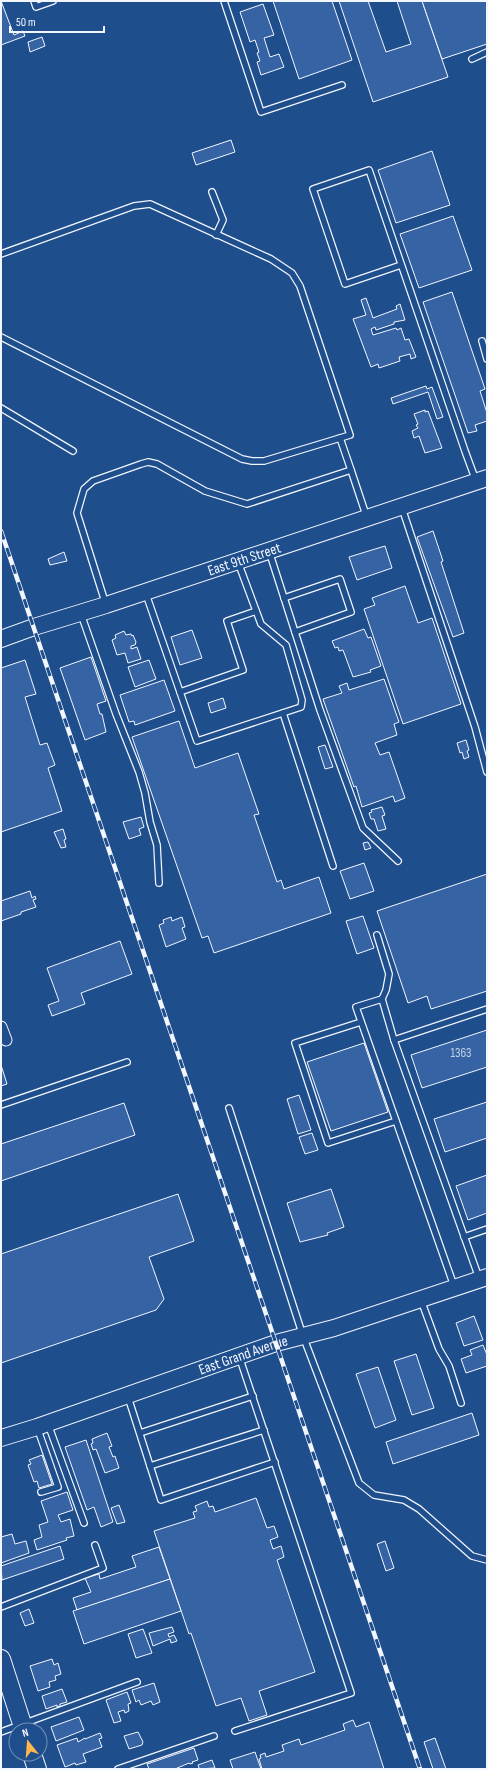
<svg xmlns="http://www.w3.org/2000/svg" width="488" height="1770" font-family="'Sofia Sans Condensed',sans-serif">
<style>
.building{fill:#3563a3;stroke:#f2f6ff}
.lines{fill:none;stroke-linecap:round;stroke-linejoin:round}
.lane-casing{stroke:#f2f6ff;stroke-width:8}
.street-casing{stroke:#f2f6ff;stroke-width:13}
.secondary-casing{stroke:#f2f6ff;stroke-width:18}
.primary-casing{stroke:#f2f6ff;stroke-width:20}
.lane{stroke:#1f4e8c;stroke-width:5.5}
.street{stroke:#1f4e8c;stroke-width:11}
.secondary{stroke:#1f4e8c;stroke-width:16}
.primary{stroke:#1f4e8c;stroke-width:18}
.rail-casing{stroke:#f2f6ff;stroke-width:4.5}
.rail{stroke:#1f4e8c;stroke-width:3;stroke-dasharray:9;stroke-linecap:butt}
.labels{text-anchor:middle;dominant-baseline:central;stroke-width:3;stroke-linejoin:round;paint-order:stroke}
.number-label{font-size:13px;fill:#c3d1e8}
.street-label{font-size:15px;fill:#f2f6ff;stroke:#1f4e8c}
</style>
<rect width="100%" height="100%" fill="#1f4e8c"/>
<g class="building">
<path d="M1 1 14 35 23 31 25 36 1 45Z"/>
<path d="M273 1H332L352 60 299 79Z"/>
<path d="M339 1H368L386 52 411 44 397 1H422L448 77 373 102Z"/>
<path d="M422 1H487V44L442 59Z"/>
<path d="M263 4 274 35 264 38 270 57 279 54 284 67 261 75 257 62 260 61 257 53 259 52 255 40 250 42 240 12Z"/>
<path d="M42 37 45 46 30 52 28 42Z"/>
<path d="M231 140 235 152 196 165 192 153Z"/>
<path d="M432 151 450 205 396 223 378 170Z"/>
<path d="M453 216 472 270 419 288 400 234Z"/>
<path d="M452 292 485 389 480 391 487 413V421L475 425 477 431 468 433 423 302Z"/>
<path d="M366 298 373 318 397 309 396 306 400 304 405 320 394 322V324L376 330 375 327 371 329 373 335 396 328 397 330 401 328 405 340 409 339 416 357 411 359 410 354 399 357 400 361 379 368 378 364 371 367 353 319 366 315 361 300Z"/>
<path d="M426 386 427 389 432 387 443 417 437 419 428 392 393 404 391 398Z"/>
<path d="M425 410V412L428 411 442 448 425 453 419 436 414 438 412 431 418 428 416 425 418 424 414 414Z"/>
<path d="M433 531 443 561 441 562 464 633 453 637 417 537Z"/>
<path d="M385 546 392 568 357 580 349 557Z"/>
<path d="M64 552 67 561 50 565 48 559Z"/>
<path d="M405 586 418 623 432 618 461 704 403 724 364 609 375 605 372 598Z"/>
<path d="M364 629 368 638 371 637 381 666 370 670 371 672 353 677 343 650 339 651 338 647 335 648 332 641Z"/>
<path d="M192 630 202 658 180 665 171 637Z"/>
<path d="M124 631 126 635 131 634 132 636 133 635 136 642 135 645 131 646V649L137 647 141 659 128 663 125 653 117 655 112 640 116 638 115 635Z"/>
<path d="M91 657 106 701 97 704 100 714H102L106 732 85 740 60 668Z"/>
<path d="M25 660 36 694 25 697 40 745 47 743 55 765 48 768 62 811 1 832V668Z"/>
<path d="M149 660 156 679 135 687 128 667Z"/>
<path d="M384 679 399 722 394 724 397 735 375 743 380 755 389 752 405 798 395 802 393 796 362 807 356 786 354 787 323 699 342 693 339 686 347 683 349 690Z"/>
<path d="M164 680 175 711 135 725 134 721 129 722 120 695Z"/>
<path d="M223 698 226 708 211 713 208 703Z"/>
<path d="M179 721 195 768 238 753 259 814 254 815 277 882 281 880 284 889 319 877 331 913 214 953 208 936 202 938 132 737Z"/>
<path d="M466 740 469 750 467 751 469 757 464 759 462 752 460 753 457 743Z"/>
<path d="M325 745 333 767 325 769 318 747Z"/>
<path d="M382 807 385 815 382 816 386 829 378 831 374 819H371L369 813 372 812 371 810Z"/>
<path d="M141 817 144 827 139 829 141 835 129 839 123 822Z"/>
<path d="M63 829 66 839 64 840 66 847 61 848 54 832Z"/>
<path d="M368 842 371 848 365 850 363 843Z"/>
<path d="M364 863 374 891 350 899 340 871Z"/>
<path d="M487 874V991L431 1009 427 996 408 1003 377 911Z"/>
<path d="M30 891 32 898 35 896 36 899 33 900 36 907 21 912V914L1 921V901Z"/>
<path d="M363 916 374 948 357 954 346 921Z"/>
<path d="M171 917 172 921 182 917 185 927 182 928 186 939 166 947 159 925 164 923 163 920Z"/>
<path d="M120 941 132 974 81 993 85 1004 52 1016 48 1005 59 1001 47 968Z"/>
<path d="M487 1030V1067L422 1088 411 1055Z"/>
<path d="M364 1043 388 1112 331 1131 307 1062Z"/>
<path d="M1 1065 7 1084 1 1086Z"/>
<path d="M299 1095 311 1130 298 1134 287 1099Z"/>
<path d="M487 1102V1138L445 1152 434 1119Z"/>
<path d="M124 1103 135 1135 1 1181V1144Z"/>
<path d="M312 1133 318 1150 305 1154 299 1137Z"/>
<path d="M487 1175V1213L468 1220 456 1186Z"/>
<path d="M331 1189 344 1227 327 1233 328 1235 300 1242 287 1203Z"/>
<path d="M178 1194 194 1241 149 1257 164 1299 156 1310 1 1363V1254Z"/>
<path d="M474 1316 483 1340 464 1346 456 1323Z"/>
<path d="M483 1345 487 1355V1366L466 1373 461 1359 472 1355 470 1350Z"/>
<path d="M416 1354 434 1408 412 1415 394 1361Z"/>
<path d="M378 1367 396 1420 375 1428 356 1374Z"/>
<path d="M472 1413 479 1435 393 1464 386 1442Z"/>
<path d="M107 1433 112 1446 109 1447 113 1457 115 1456 119 1468 105 1473 96 1449 93 1450 91 1444 93 1443 92 1439Z"/>
<path d="M86 1440 113 1522 101 1527 94 1507 87 1510 65 1447Z"/>
<path d="M42 1455 52 1484 39 1488 37 1481 34 1482 28 1465 31 1464 29 1460Z"/>
<path d="M67 1492 73 1510 58 1515 61 1522 70 1519 74 1536 66 1538 67 1540 37 1550 34 1540 42 1537 39 1525 48 1522 41 1501Z"/>
<path d="M256 1498 267 1528 274 1526 278 1537 270 1540 273 1549 281 1546 284 1557 277 1560 315 1672 259 1691 267 1715 249 1721 241 1698 216 1706 191 1633 189 1634 154 1531 195 1518 193 1512 197 1511 195 1506 207 1501 209 1507 213 1506 215 1512Z"/>
<path d="M119 1505 125 1522 117 1524 111 1508Z"/>
<path d="M12 1534 15 1544 26 1541 29 1553 1 1563V1537Z"/>
<path d="M385 1541 394 1568 386 1571 377 1544Z"/>
<path d="M60 1546 64 1559 2 1580 1 1566Z"/>
<path d="M159 1547 170 1579 77 1610 73 1598 91 1592 85 1578 99 1574 100 1579 136 1567 132 1556Z"/>
<path d="M170 1579 181 1611 84 1644 73 1611Z"/>
<path d="M29 1609 34 1623 25 1626 20 1613Z"/>
<path d="M172 1627 174 1632 168 1634 169 1637 174 1635 177 1641 171 1643 170 1639 153 1646 149 1633Z"/>
<path d="M143 1629 152 1653 136 1658 128 1634Z"/>
<path d="M52 1659 54 1665 58 1663 61 1674 55 1676 56 1680 49 1682 50 1687 38 1691 30 1666Z"/>
<path d="M154 1683 160 1702 153 1705 151 1701 141 1705 139 1700 136 1702 132 1690Z"/>
<path d="M62 1689 67 1702 60 1704V1706L57 1707V1705L46 1709 42 1696Z"/>
<path d="M127 1692 131 1703 128 1704 129 1711 125 1713 124 1710 118 1712 121 1721 114 1723 106 1700Z"/>
<path d="M79 1717 84 1730 56 1741 51 1727Z"/>
<path d="M353 1720 356 1727 369 1722 384 1769H262L259 1759 261 1758 260 1755 265 1753 266 1757 284 1751 282 1745 299 1739 301 1745 345 1730 343 1724Z"/>
<path d="M138 1732 143 1742 142 1745 129 1749 124 1736Z"/>
<path d="M100 1733 102 1738 99 1739 102 1747 83 1754 86 1762 76 1765 75 1763 65 1767 57 1745 77 1738 78 1742 85 1738V1739Z"/>
<path d="M435 1738 446 1769H433L424 1742Z"/>
<path d="M194 1748 198 1760 192 1762 193 1763 190 1764 189 1763 175 1769H149L147 1764Z"/>
<path d="M255 1752 261 1769H233L230 1760Z"/>
<path d="M212 1760 215 1768 197 1769 199 1768 198 1765Z"/>
</g>
<g class="lines">
<defs>
<g id="lane">
<path d="M34 1 36 7 53 1"/>
<path d="M224 1 261 112 342 85"/>
<path d="M472 59 487 52"/>
<path d="M212 192 223 220 216 235"/>
<path d="M1 254 134 206 150 204 271 259 292 273 300 286 350 435 264 461H252L242 459 1 337"/>
<path d="M401 265 345 284 313 189 369 170 465 451 476 481"/>
<path d="M482 341 487 359"/>
<path d="M1 408 73 451"/>
<path d="M340 438 351 470"/>
<path d="M402 508 475 727 487 772"/>
<path d="M269 551 320 710 363 828 398 861"/>
<path d="M146 594 197 741 301 707 302 700 286 645 261 624 238 562"/>
<path d="M284 598 340 579 351 612 295 632"/>
<path d="M106 605 77 513 84 489 93 481 141 464 148 462 157 464 205 491 247 504 351 470 367 518"/>
<path d="M81 614 116 714 139 772 145 793 150 822 157 845 159 883"/>
<path d="M180 692 243 670 227 621 256 611"/>
<path d="M283 713 333 866"/>
<path d="M377 935 389 974 386 990 382 999"/>
<path d="M361 1022 295 1043 328 1143 396 1121"/>
<path d="M394 1040 382 999 356 1007 454 1286"/>
<path d="M1 1105 127 1062"/>
<path d="M229 1108 303 1336 359 1483 374 1495 404 1500 419 1509 472 1556 487 1560"/>
<path d="M464 1237 487 1229"/>
<path d="M479 1278 394 1040 487 1009"/>
<path d="M421 1300 439 1349 449 1366 461 1403"/>
<path d="M128 1397 161 1500 275 1462"/>
<path d="M48 1424 84 1523"/>
<path d="M37 1427 58 1487 41 1492"/>
<path d="M140 1433 253 1396"/>
<path d="M150 1466 264 1430"/>
<path d="M1 1607 103 1568 95 1545"/>
<path d="M235 1731 351 1693 239 1356"/>
<path d="M1 1732 137 1682"/>
<path d="M118 1769 214 1736"/>
</g>
<path id="street" d="M1 1027 6 1040"/>
<g id="secondary">
<path id="s1" d="M1 639 34 627 106 605 487 478"/>
<path id="s2" d="M1 1438 37 1427 276 1343 334 1328 487 1277"/>
</g>
<g id="primary">
<path d="M1 1659 24 1730"/>
<path d="M32 1754 37 1769"/>
</g>
</defs>
<use href="#lane" class="lane-casing"/>
<use href="#street" class="street-casing"/>
<use href="#secondary" class="secondary-casing"/>
<use href="#primary" class="primary-casing"/>
<use href="#lane" class="lane"/>
<use href="#street" class="street"/>
<use href="#secondary" class="secondary"/>
<use href="#primary" class="primary"/>
<defs>
<path id="rail" d="M1 531 420 1769"/>
</defs>
<use href="#rail" class="rail-casing"/>
<use href="#rail" class="rail"/>
</g>
<g class="labels">
<g class="number-label">
<text x="461" y="1053">1363</text>
</g>
<g class="street-label">
<text stroke="none"><textPath href="#s1" startOffset="256">East 9th Street</textPath></text>
<text stroke="none"><textPath href="#s2" startOffset="256">East Grand Avenue</textPath></text>
</g>
</g>
<rect width="488" height="1770" fill="none" stroke="#f2f6ff" stroke-width="4"/>
<g transform="translate(28 1742) rotate(343)"><circle r="19" fill="#1f4e8c" stroke="#7391ba"/>
<path d="M0-3L7 15L0 10L-7 15Z" fill="#ffb74d"/>
<text y="-6" font-size="11" font-weight="bold" text-anchor="middle" fill="#f2f6ff">N</text>
</g>
<path d="M10 26v6h94v-6" fill="none" stroke="#f2f6ff" stroke-width="2"/>
<text x="16" y="26" font-size="12" fill="#f2f6ff" stroke="#1f4e8c" stroke-width="3" paint-order="stroke">50 m</text>
</svg>
